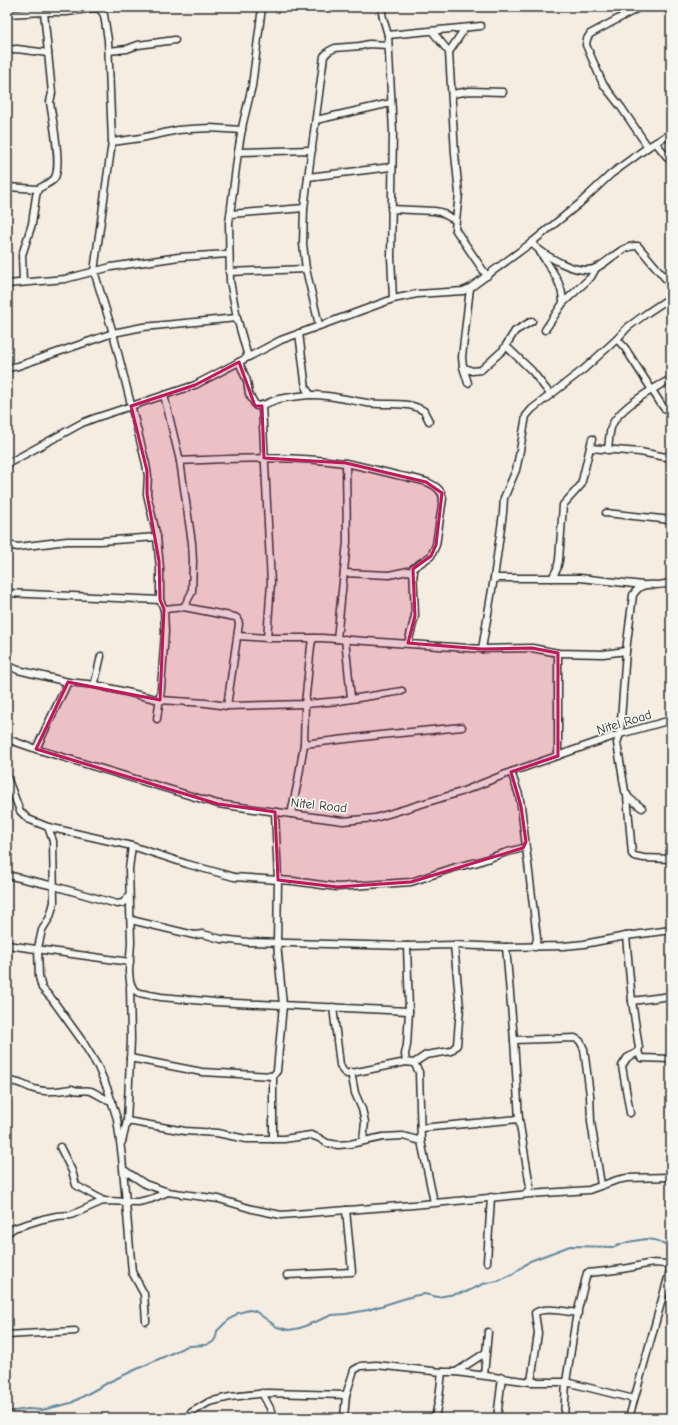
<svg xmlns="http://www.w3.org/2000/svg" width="678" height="1425" font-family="'Comic Neue',sans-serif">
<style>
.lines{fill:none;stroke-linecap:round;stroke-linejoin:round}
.stream{stroke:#62899c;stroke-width:2}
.minor-casing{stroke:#2b2b2b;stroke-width:9}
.minor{stroke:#f6f6f2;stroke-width:6}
.marked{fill:#c2185b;fill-opacity:0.2;stroke:#c2185b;stroke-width:3;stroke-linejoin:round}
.labels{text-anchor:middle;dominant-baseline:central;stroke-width:3.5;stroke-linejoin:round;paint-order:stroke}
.street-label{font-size:13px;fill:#2b2b2b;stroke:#f6f6f2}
</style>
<rect width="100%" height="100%" fill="#f5ece2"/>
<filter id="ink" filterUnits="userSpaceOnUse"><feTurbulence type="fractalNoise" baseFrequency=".025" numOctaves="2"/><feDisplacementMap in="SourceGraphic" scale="8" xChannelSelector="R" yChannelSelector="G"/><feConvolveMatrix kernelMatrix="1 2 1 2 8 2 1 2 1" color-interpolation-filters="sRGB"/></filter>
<g filter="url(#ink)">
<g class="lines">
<path class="stream" d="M7 1412 28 1409 42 1410 71 1403 111 1381 185 1347C198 1343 216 1351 217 1331L225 1323 238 1313 249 1310 255 1311 277 1327 289 1330 300 1328 332 1315 346 1314 368 1310 413 1296 424 1294 438 1297 466 1292 483 1284 498 1281 513 1274 530 1261 570 1246 614 1247 628 1242 646 1239 655 1240 671 1248"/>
<defs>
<g id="minor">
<path d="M381 7 383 18 388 35 393 132 391 257 393 299"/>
<path d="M640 7 590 34 587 39 586 45 603 84 621 107 648 147"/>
<path d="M100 9 104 15 108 40 112 142 94 271 113 333 146 464 148 476 147 494 157 537 160 568V600L164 609 165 632 161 689 157 719"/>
<path d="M7 14 44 12H67L93 8 100 9 104 7"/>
<path d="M432 31 449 52 455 154 459 194 455 229 487 276"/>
<path d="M388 35 481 26"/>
<path d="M7 50 17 49 48 53"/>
<path d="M109 51 127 49 138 45 175 40"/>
<path d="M449 52 465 28"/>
<path d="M452 94 470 91 503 92"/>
<path d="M316 120 391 103"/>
<path d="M112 142 141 138 178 130 191 129 210 128 242 130"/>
<path d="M656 143 671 162"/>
<path d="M238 152 312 150"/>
<path d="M308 177 391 167"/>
<path d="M7 187 38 189"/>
<path d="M391 209 434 211 440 212 455 220"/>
<path d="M231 214 304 208"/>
<path d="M531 243C544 255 579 278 598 267 611 260 622 245 638 246L671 285"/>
<path d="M540 252C550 268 563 283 563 303L545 330"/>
<path d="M229 272 306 269"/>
<path d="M23 282 22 255 32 224 36 196 38 189C43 186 50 183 54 179 63 167 52 118 50 102L52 93 44 12"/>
<path d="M7 284 65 279 111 267 179 257 229 254"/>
<path d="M563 303 591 277 596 268"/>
<path d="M319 325 306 269 303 244 304 208 324 56 329 51 335 48 360 46 369 44 388 45"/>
<path d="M299 333 306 389 311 395"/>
<path d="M617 339 625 348 661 404 664 408 671 410"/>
<path d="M506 346 532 371 550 394"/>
<path d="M248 357 237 318 230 281 229 223 238 152 243 123 252 86 262 7"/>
<path d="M239 362 247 381 249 394 256 406C264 406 271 401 279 399 288 397 299 396 309 395 327 394 349 400 367 403 385 406 407 400 424 411L429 421"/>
<path d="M463 367 472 371 481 370 503 350 515 331 532 321"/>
<path d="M7 368 18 366 113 333 143 327 237 318"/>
<path d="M468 383 463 367 462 357 470 288"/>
<path d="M164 395 180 461 192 543 193 561 192 592 184 607"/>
<path d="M262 406 271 583 267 638"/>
<path d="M590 448 640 452 671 458"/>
<path d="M608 450C609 442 609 432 612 425 620 407 654 388 671 379"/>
<path d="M180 461C234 459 290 455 344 463 362 466 380 471 397 475 412 479 440 480 443 498L436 545 431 556 413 568 415 616 408 643"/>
<path d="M7 464 82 423 95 418 195 385 281 340 393 299 417 294 463 291 470 288 531 243 579 204 611 174 648 147 671 133"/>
<path d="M606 513 671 520"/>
<path d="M7 545 18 547 67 541H100L157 537"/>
<path d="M344 573 389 575 408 571 414 573"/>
<path d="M494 578H580L643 585"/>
<path d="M552 578 557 569 559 560 563 505 581 485 592 439"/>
<path d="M7 593 160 600"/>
<path d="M164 609 184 607 235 617 238 619 239 624 227 706"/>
<path d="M238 636 267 638H322L482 649 532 648 558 653 603 654 626 651"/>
<path d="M337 639 347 542 346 463"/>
<path d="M345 639 351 698"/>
<path d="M482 649 494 578 503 513 504 498 516 470 519 456 526 416 532 409 584 369 617 339 628 327 647 313 671 297"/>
<path d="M7 665 18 670 68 682"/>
<path d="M96 685 95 682 101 656"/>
<path d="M7 739 36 749 218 804 343 821 375 818 461 792 511 772 620 734 671 720"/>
<path d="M304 744 380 735 462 727"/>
<path d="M36 749 68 682 96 685 160 700 206 703 227 706 305 704 339 701 402 691"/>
<path d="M558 756V653"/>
<path d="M511 772 519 795 521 806 537 938 535 947"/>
<path d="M7 777 20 811 28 819 48 827 132 846 187 864 234 877 293 881 337 887 411 882 456 867 478 862 504 853 523 848 525 847"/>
<path d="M627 796 632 854 634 856 644 858 671 859"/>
<path d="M642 808 629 798 625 791 617 743 620 734 626 651 633 595C645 577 654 590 671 582"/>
<path d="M291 814 298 781 304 744 305 704 311 646 312 641 315 638"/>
<path d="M48 827 53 841 54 902 50 917 42 930 38 948 39 977 42 988 52 999 83 1042 98 1067 108 1090 117 1119 122 1157 132 1272 144 1294 146 1321"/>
<path d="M132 846 129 869 131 943 129 971 130 982 134 990 139 993 161 997 215 1002 409 1011"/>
<path d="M7 875 54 886 117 904 123 903 129 896"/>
<path d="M131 920 194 935 203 934 221 939 248 942 407 946 454 945 506 947 564 946 584 944 626 936 671 930"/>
<path d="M626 936 632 1001 639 1048 638 1052 627 1058 622 1066 630 1113"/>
<path d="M7 945 130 962"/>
<path d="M407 946 409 1011 407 1045 405 1054 406 1062 414 1063 419 1072 421 1141 434 1202"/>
<path d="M506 947 514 1040 519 1119 530 1187 526 1194"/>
<path d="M632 1001 671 996"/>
<path d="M333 1007 340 1065 343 1071 347 1074 406 1062"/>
<path d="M514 1040 575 1038 580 1041 584 1049 590 1095 591 1122 601 1185"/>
<path d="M638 1052 641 1058 671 1059"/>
<path d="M130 1058 202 1072 273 1076 277 1071 283 1005 277 943 278 880 275 812"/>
<path d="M414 1063 426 1055 451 1051 457 1045 460 1008 454 945"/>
<path d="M351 1072 355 1093 362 1109 365 1122 363 1141"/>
<path d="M273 1076V1139"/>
<path d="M7 1081C18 1081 21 1084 31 1088 44 1093 59 1091 72 1089 79 1093 84 1089 91 1091 98 1094 103 1099 112 1101"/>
<path d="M127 1121 185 1131 217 1133 246 1139H284L311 1135 319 1138 327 1143 338 1145 350 1144 383 1137 403 1136 421 1141"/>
<path d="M421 1128 519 1119"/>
<path d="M122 1142 127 1121 131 1040 130 986"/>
<path d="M60 1147 72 1171 76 1185C84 1191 94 1194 103 1201"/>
<path d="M124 1170 145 1184 168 1192 219 1199 252 1209 281 1215 413 1205 530 1194 589 1190 617 1180 627 1178 671 1177"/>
<path d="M7 1233 14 1228 43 1219 57 1216 71 1215 103 1201 138 1202 151 1199 168 1192"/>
<path d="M487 1262 491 1197"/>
<path d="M287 1275 352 1272 346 1210"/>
<path d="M7 1335 75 1331"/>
<path d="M456 1372 485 1353"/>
<path d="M484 1375 488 1332"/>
<path d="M531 1382 538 1333 535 1313C544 1306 567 1312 578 1313"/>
<path d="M262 1393 270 1408 273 1418"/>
<path d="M186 1418 192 1412 209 1402 230 1397 267 1393 346 1395"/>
<path d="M344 1418 346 1395 354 1370 361 1366 376 1365 442 1372H456L531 1382H566L634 1399"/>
<path d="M435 1418 439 1398 442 1372"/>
<path d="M497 1418 502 1377"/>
<path d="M564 1418 566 1382 576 1318 587 1273C599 1272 610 1271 622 1269 638 1267 655 1259 671 1266"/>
<path d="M629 1418 671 1267"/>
</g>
</defs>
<use href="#minor" class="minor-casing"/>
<use href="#minor" class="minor"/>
</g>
</g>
<path class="marked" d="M239 362 255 406H262L264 458 346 463 426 482 442 493 436 545 431 556 413 569 415 616 408 643 482 649 532 648 558 653V756L511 772 521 806 526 842 523 848 411 882 337 887 278 880 275 812 218 804 36 749 68 682 160 700 164 609 160 600 159 561 147 494V471L131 406 195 385Z"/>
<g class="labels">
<g class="street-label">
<text transform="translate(624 722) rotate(-17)">Nitel Road</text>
<text transform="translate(319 805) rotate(6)">Nitel Road</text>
</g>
</g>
<rect width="678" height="1425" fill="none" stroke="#f6f6f2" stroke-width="24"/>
<rect x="12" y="12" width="654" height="1401" fill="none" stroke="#2b2b2b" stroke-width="1.5" filter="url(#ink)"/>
</svg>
